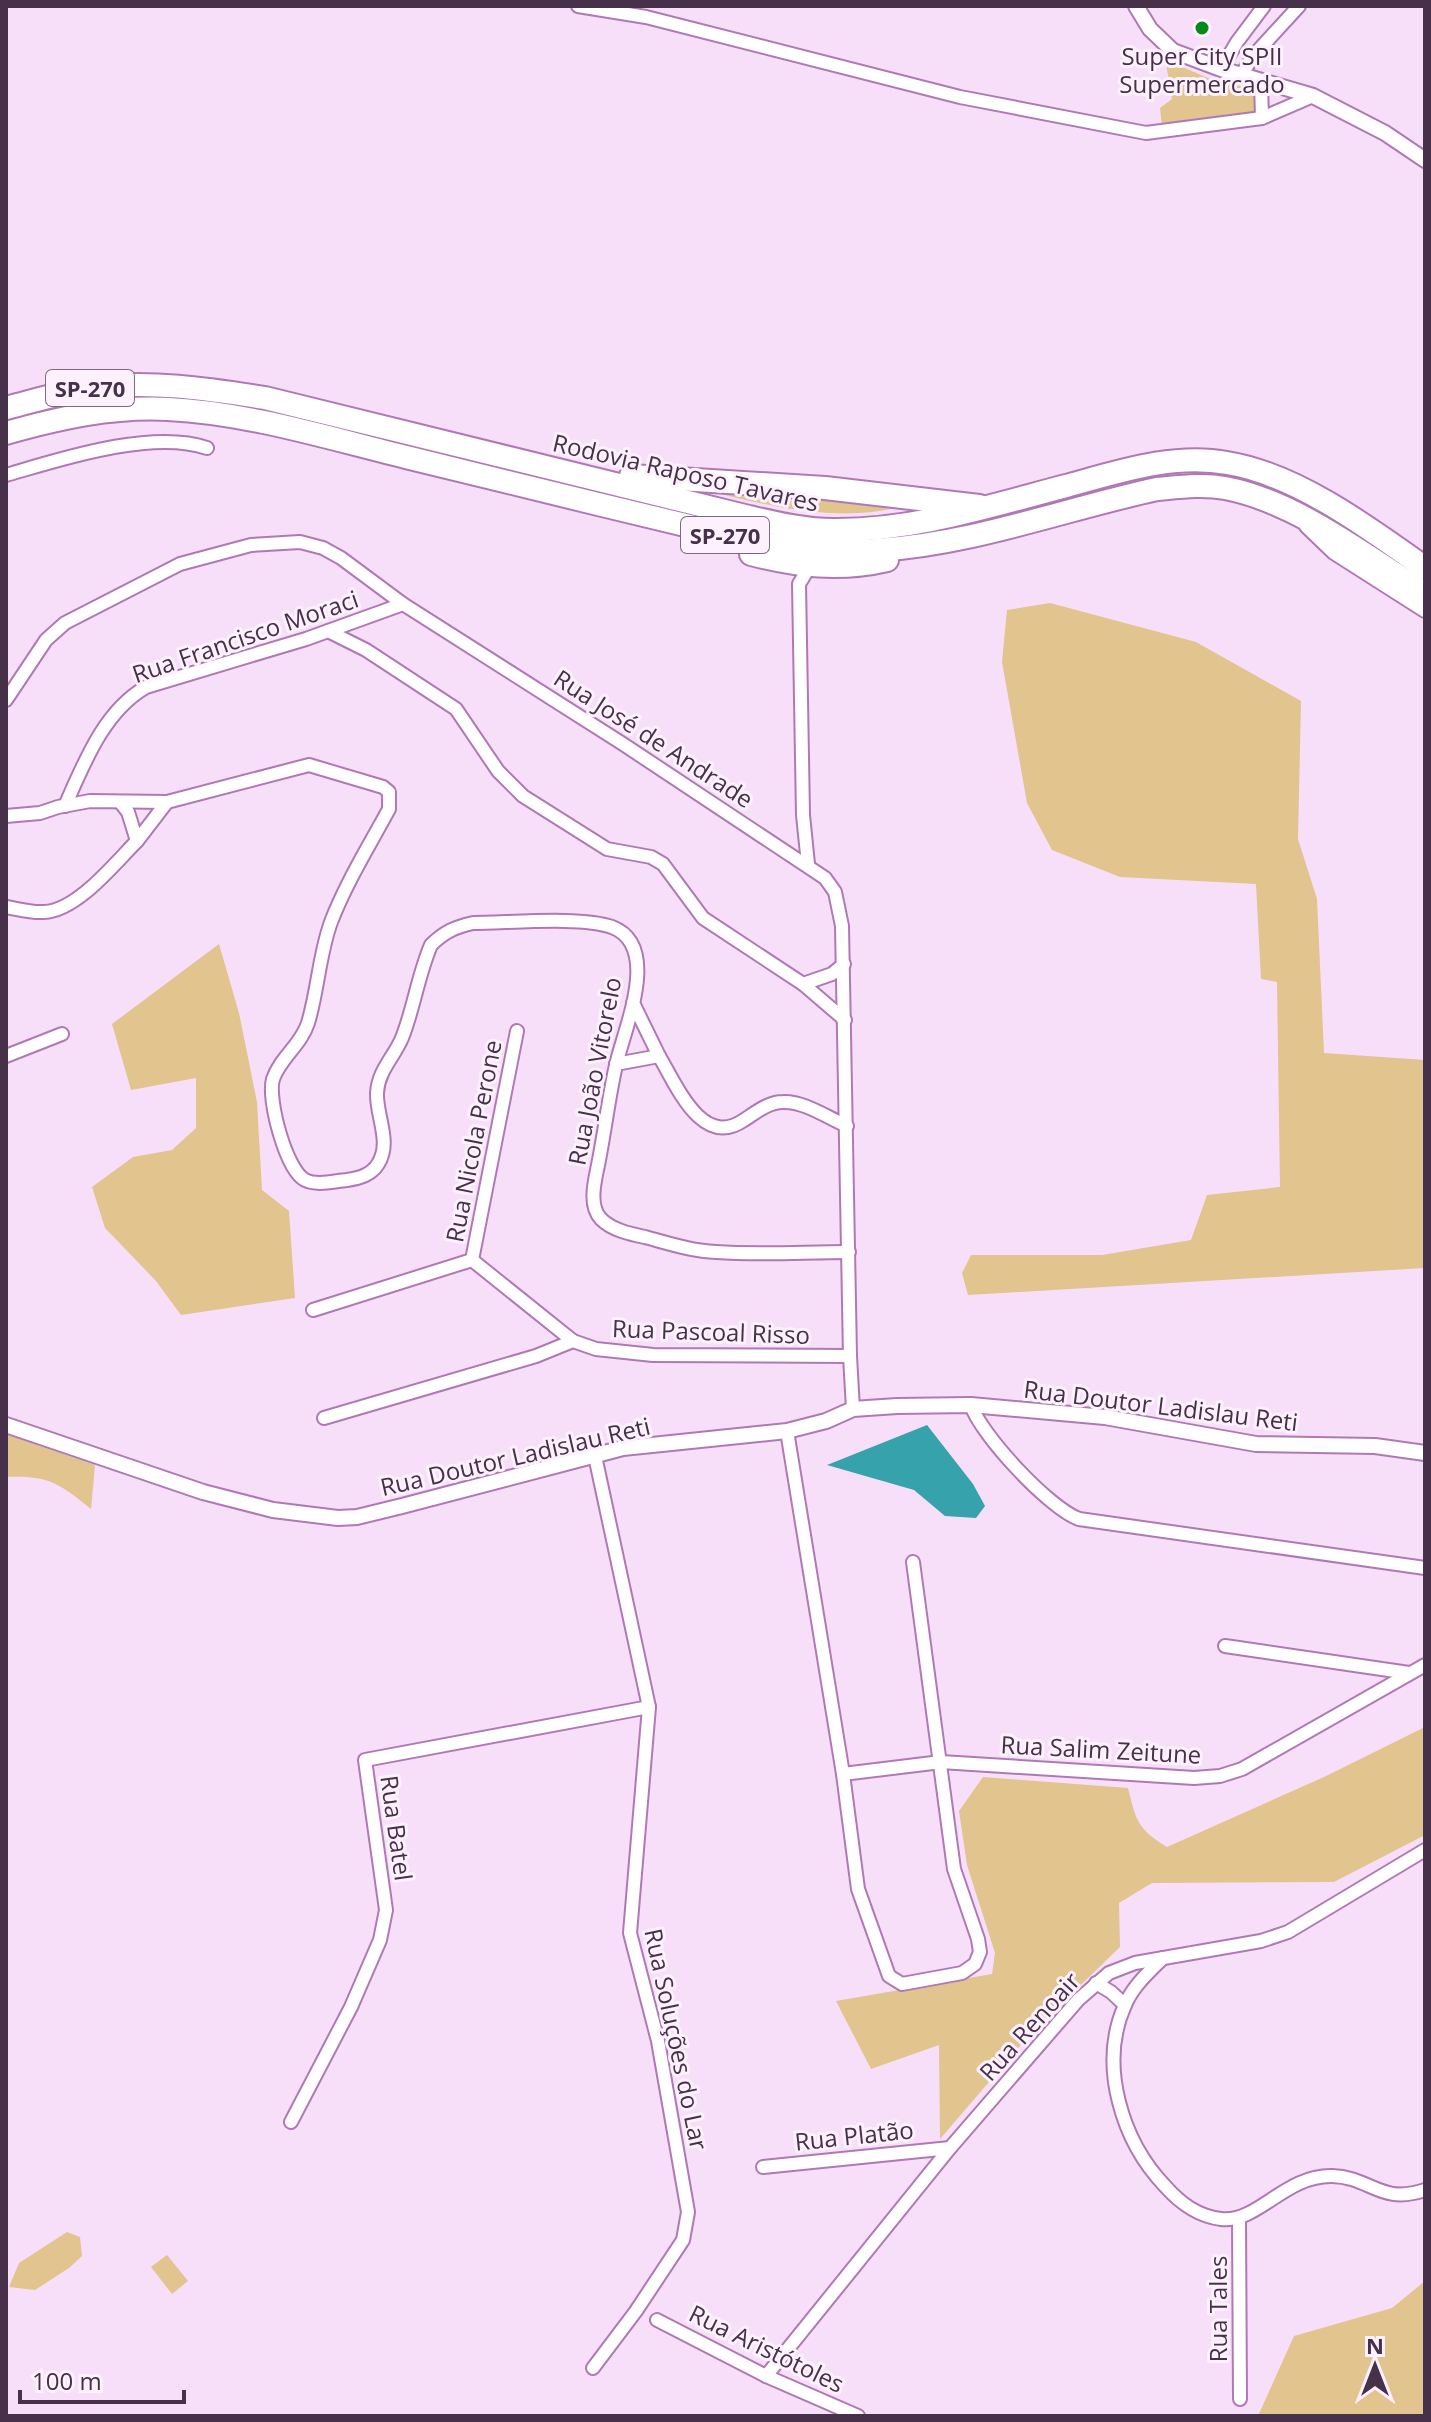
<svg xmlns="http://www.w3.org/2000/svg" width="1431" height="2422" font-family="'Open Sans',sans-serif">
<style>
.green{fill:#e1c48e}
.water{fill:#36a2ab}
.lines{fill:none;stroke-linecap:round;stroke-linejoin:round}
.minor-casing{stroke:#b079b5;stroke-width:16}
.tertiary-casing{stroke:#b079b5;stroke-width:18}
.motorway-casing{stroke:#b079b5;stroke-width:26}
.minor{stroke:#fff;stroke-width:12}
.tertiary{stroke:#fff;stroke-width:14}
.motorway{stroke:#fff;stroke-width:22}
.poi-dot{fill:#028b18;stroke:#fdf1fe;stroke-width:3}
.labels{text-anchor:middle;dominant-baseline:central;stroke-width:6;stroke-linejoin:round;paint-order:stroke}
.shield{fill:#fdf1fe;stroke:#7e6a7f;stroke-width:2}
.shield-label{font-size:22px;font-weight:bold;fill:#473049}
.poi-label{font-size:24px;fill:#473049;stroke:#fdf1fe}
.street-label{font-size:24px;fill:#473049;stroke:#fdf1fe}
</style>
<rect width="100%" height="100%" fill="#f7dff9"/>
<g class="green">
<path d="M1166 63H1173L1208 78 1256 90 1260 95 1254 114 1162 126 1160 108 1172 99Z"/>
<path d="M682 485 804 499 903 506C830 526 754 501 682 485Z"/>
<path d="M1050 603 1196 642 1301 701 1298 839 1317 899 1324 1053 1425 1060V1268L968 1295 962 1273 971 1255H1102L1191 1240 1207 1195 1280 1187 1277 982 1261 979 1256 884 1120 877 1052 850 1027 803 1002 662 1007 610Z"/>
<path d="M219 944 239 1013 257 1102 262 1190 289 1211 295 1298 181 1315 156 1281 105 1228 92 1187 133 1157 172 1150 196 1128V1078L131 1090 112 1024Z"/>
<path d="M6 1434 95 1465 91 1509C59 1483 48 1475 6 1477Z"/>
<path d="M1425 1727V1835L1334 1882 1152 1883 1119 1903 1120 1947 1032 2032 940 2139 939 2045 871 2069 836 2001 992 1974 995 1953 967 1865 959 1811 983 1777 1128 1788C1136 1820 1137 1829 1167 1847L1324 1777Z"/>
<path d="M67 2232 80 2237 82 2256 69 2268 35 2290 9 2287 19 2263Z"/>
<path d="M167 2255 188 2281 172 2294 151 2267Z"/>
<path d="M1425 2281V2416H1258L1294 2336 1392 2308Z"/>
</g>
<path class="water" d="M927 1425 973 1484 985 1506 976 1518 945 1516 914 1490 827 1465Z"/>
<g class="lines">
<defs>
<g id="minor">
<path d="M578 6 646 17 960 97 1146 133 1262 118 1313 96"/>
<path d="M1221 69 1237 42 1264 6"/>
<path d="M1241 75 1255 54 1299 6"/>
<path d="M1261 81 1262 118"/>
<path d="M6 475C61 459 152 429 207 448"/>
<path d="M328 631 366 650 456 709 498 771 523 796 607 849 651 857 663 864 703 918 803 984"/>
<path d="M6 700 46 640 65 623 180 564 251 545 300 542 323 548 341 558 403 604 623 744 825 878 835 892 842 926 850 1356 853 1409"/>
<path d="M121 803 128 812 137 841 167 802"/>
<path d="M65 806C84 763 104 711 146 687L306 639 403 604"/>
<path d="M6 816 40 813 58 807 90 801 167 802 309 765 383 787 389 792V809C369 846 346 883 331 922 319 955 318 990 308 1023 301 1045 280 1058 273 1079 267 1099 286 1170 305 1180 317 1186 334 1181 347 1180 360 1178 371 1175 378 1164 392 1142 376 1116 377 1093 378 1071 394 1057 402 1038 414 1008 418 975 431 945 444 932 455 927 473 923 508 923 582 916 612 927 662 946 624 1029 616 1065 609 1096 605 1129 599 1160 596 1177 587 1204 601 1219 612 1230 630 1234 645 1237 668 1243 691 1251 716 1252 760 1255 805 1252 849 1252"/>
<path d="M808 864 803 815 799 584 810 566"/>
<path d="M6 907C18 909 31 913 44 912 77 911 115 863 137 841"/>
<path d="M844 964 832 974 803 984 845 1020"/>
<path d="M6 1056 62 1034"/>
<path d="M659 1056C677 1086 702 1149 744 1120 755 1113 768 1102 783 1102 804 1101 828 1118 847 1126"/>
<path d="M616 1064 659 1056 633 1003"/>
<path d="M472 1260 517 1031"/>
<path d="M472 1260 573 1341"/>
<path d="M313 1310 472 1260"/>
<path d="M971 1405C981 1435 1049 1508 1079 1519L1425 1568"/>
<path d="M324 1418 536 1356 573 1341 596 1349 653 1355 850 1356"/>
<path d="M787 1431 843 1774 858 1889 889 1976 902 1984 962 1973 975 1964 980 1952 978 1939 954 1869 913 1562"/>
<path d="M1225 1646 1409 1673"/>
<path d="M843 1774 941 1762 1194 1778 1220 1776 1242 1769 1425 1665"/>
<path d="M1163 1958C1149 1972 1133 1986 1125 2005 1098 2065 1122 2141 1165 2186 1180 2203 1197 2216 1221 2219 1258 2223 1285 2175 1332 2176 1371 2177 1380 2205 1425 2190"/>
<path d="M1096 1983 1111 1992 1125 2005"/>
<path d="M291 2122 351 2007 380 1940 386 1910 365 1760 649 1707"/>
<path d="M763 2167 950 2148"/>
<path d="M1239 2219 1240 2399"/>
<path d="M657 2320 766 2376 858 2416"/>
<path d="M593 2368 636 2311 683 2240 688 2212 658 2041 630 1933 649 1707 595 1456"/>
<path d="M766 2376 950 2148 1078 2000 1109 1973 1135 1963 1261 1941 1288 1932 1425 1850"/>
</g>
<g id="tertiary">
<path d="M1136 6 1150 29 1173 51 1221 69 1313 96 1385 133 1425 160"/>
<path d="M1307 526 1334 552 1425 610"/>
<path d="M6 1425 203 1492 273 1510 338 1518 357 1517 402 1506 623 1448 787 1431 826 1421 853 1409 897 1406 971 1405 1105 1417 1256 1444 1375 1446 1425 1453"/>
</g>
<g id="motorway">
<path d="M6 408C34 401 62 392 91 388 149 380 208 389 265 398L749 517C776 523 805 530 833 530 913 531 989 506 1066 486 1118 472 1173 453 1227 463 1296 474 1369 528 1425 568"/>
<path d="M6 433C59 418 113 406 168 409 249 413 328 438 406 457 523 486 639 514 756 542 796 548 837 553 877 550 973 544 1065 509 1157 489 1180 487 1203 484 1225 488 1295 501 1365 556 1425 593"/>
<path d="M631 476 825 488 979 506"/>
<path d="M751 554C797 566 840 571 887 560"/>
</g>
</defs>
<use href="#minor" class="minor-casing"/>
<use href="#tertiary" class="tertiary-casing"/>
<use href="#motorway" class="motorway-casing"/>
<use href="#minor" class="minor"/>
<use href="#tertiary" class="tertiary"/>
<use href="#motorway" class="motorway"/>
</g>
<circle class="poi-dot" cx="1202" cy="28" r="8"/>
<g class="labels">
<g class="shield">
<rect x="46" y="370" width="88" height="36" rx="6"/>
<rect x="681" y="517" width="88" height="36" rx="6"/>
</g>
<g class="shield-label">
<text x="90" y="388">SP-270</text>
<text x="725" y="535">SP-270</text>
</g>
<g class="poi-label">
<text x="1202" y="55">Super City SPII<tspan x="1202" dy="28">Supermercado</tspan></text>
</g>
<g class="street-label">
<text transform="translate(686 472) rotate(13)">Rodovia Raposo Tavares</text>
<text transform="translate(245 636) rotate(-19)">Rua Francisco Moraci</text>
<text transform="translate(654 738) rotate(33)">Rua José de Andrade</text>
<text transform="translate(594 1071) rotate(-79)">Rua João Vitorelo</text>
<text transform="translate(473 1141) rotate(-79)">Rua Nicola Perone</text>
<text transform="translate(711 1331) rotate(2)">Rua Pascoal Risso</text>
<text transform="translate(1161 1405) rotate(7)">Rua Doutor Ladislau Reti</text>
<text transform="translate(515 1456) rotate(-13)">Rua Doutor Ladislau Reti</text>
<text transform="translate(1101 1749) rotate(3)">Rua Salim Zeitune</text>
<text transform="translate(397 1828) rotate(82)">Rua Batel</text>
<text transform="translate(1029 2026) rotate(-48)">Rua Renoair</text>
<text transform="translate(677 2039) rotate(78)">Rua Soluções do Lar</text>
<text transform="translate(854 2135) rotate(-6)">Rua Platão</text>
<text transform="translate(1217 2309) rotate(-90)">Rua Tales</text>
<text transform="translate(767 2348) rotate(26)">Rua Aristótoles</text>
</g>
</g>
<rect width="1431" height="2422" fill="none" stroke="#473049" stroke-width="16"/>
<g transform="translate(1375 2366)" stroke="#fdf1fe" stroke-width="6" paint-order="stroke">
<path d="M0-6L14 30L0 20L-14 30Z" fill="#473049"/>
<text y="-12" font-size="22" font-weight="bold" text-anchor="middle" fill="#473049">N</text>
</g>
<path d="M20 2390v12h164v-12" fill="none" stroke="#473049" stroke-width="4"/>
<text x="32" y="2390" font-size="24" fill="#473049" stroke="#fdf1fe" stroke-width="6" paint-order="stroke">100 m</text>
</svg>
